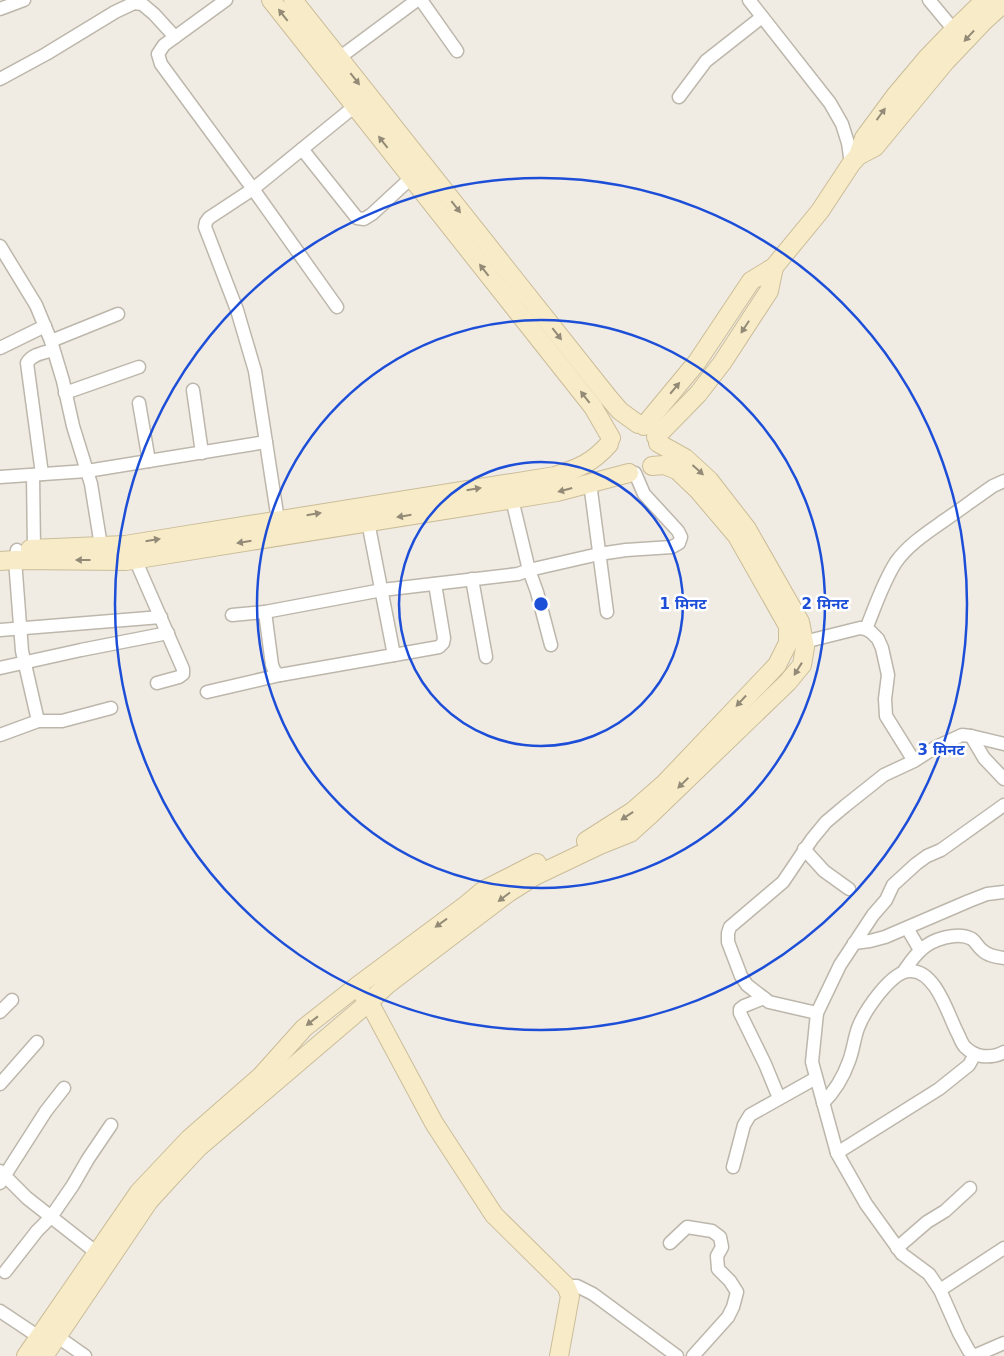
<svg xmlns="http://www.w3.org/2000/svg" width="1004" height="1356" font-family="'DejaVu Sans','Noto Sans Devanagari',sans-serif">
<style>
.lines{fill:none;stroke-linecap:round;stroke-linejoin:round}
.street-casing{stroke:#bdb7ab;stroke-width:15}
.secondary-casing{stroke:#cbbd99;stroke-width:20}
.street{stroke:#fff;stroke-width:12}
.secondary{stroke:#f8ebc7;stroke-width:18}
.oneway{fill:#938b77}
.ring{fill:none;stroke:#1d4ed8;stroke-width:2.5}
.centre{fill:#1d4ed8;stroke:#fff;stroke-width:2.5}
.ring-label{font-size:15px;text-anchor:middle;font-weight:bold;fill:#1d4ed8;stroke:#fff;stroke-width:5;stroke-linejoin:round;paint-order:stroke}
</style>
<rect width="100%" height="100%" fill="#f0ece4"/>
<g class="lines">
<defs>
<g id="street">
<path d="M226 0 164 45 158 54 161 64 253 189 337 307"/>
<path d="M421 0 457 51"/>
<path d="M749 0 830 103 842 124 848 143 851 164"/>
<path d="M929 0 954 30"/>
<path d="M0 9 24 0"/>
<path d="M339 58 417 0"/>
<path d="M0 79 46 54 115 12 134 3 142 4 154 14 175 37"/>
<path d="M679 97 706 61 762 17"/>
<path d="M302 149 357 218 364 219 372 214 411 178"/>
<path d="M0 246 36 305 51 341 63 381 73 426 91 484 101 546"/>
<path d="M51 341 118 314"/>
<path d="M0 348 45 326"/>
<path d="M193 390 202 453"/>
<path d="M65 393 139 367"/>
<path d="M139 403 149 461"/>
<path d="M42 474 27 363C32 354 44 353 53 350"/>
<path d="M33 475 34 549"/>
<path d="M0 477 87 471 266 442"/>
<path d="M590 483 607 612"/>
<path d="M278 520 255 371 237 310 205 227 206 222 209 218 253 189 355 106"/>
<path d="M135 559 183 669V674L179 677 157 683"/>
<path d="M472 579 486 657"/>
<path d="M265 612 272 665 275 672 280 675 394 655 368 522"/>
<path d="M232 615 265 612 382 590 518 574 529 570 510 491"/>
<path d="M866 629C875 607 883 582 896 562 909 544 928 532 945 520 961 509 977 497 993 486L1004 481"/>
<path d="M0 630 161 617"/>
<path d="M796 642H804L860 628 866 629 871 632 878 639 882 648 888 675 885 699 886 716 914 761"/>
<path d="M551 645 537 592 529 570 599 554 626 550 672 547 679 543 681 537 678 531 644 494 635 473"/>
<path d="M394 655 439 647 443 643 444 638 435 584"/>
<path d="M0 668 81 650 168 633"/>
<path d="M207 692 280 675"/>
<path d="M38 721H62L111 708"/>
<path d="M0 735 38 721 22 651 15 560 17 550"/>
<path d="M971 736 984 758 1004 779"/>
<path d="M804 849 824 871 849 889"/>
<path d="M907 928 920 950"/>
<path d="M854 943 870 941 885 937 969 901 987 894 1004 892"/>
<path d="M904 971C909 964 914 956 921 950 932 939 958 931 972 939 976 942 978 947 982 950 988 956 997 957 1004 958"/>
<path d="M764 998 744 1006 740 1009V1013L765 1064 779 1098"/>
<path d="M0 1012 12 1000"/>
<path d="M817 1013 769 1002 747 985 741 976 728 942V933L730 927 783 882 812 839 826 822 845 806 884 775 914 761 936 747 962 735 971 736 1004 744"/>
<path d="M0 1084 37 1042"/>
<path d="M823 1103C835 1091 843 1078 849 1061 853 1051 854 1039 858 1028 864 1012 891 971 910 971 936 970 948 1015 958 1034 960 1038 962 1044 965 1047 970 1052 976 1055 982 1056 990 1057 997 1056 1004 1052"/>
<path d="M837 1153 939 1089 969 1065 975 1054"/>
<path d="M733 1167 744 1125 750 1115 816 1078"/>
<path d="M0 1171 27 1198 97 1253"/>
<path d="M0 1183 46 1111 64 1088"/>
<path d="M670 1243 687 1227 712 1231 720 1237 722 1247 717 1256 718 1269 730 1281 737 1292 733 1307 728 1317 693 1356"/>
<path d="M897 1248 927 1222 945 1211 970 1188"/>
<path d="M5 1272 37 1231 51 1217 73 1185 88 1159 111 1125"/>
<path d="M566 1286H577L593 1294 677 1356"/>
<path d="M940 1290 1004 1248"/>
<path d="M0 1311 39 1337"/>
<path d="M58 1337 85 1356"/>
<path d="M974 1356 969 1351 959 1333 940 1290 929 1274 902 1254 866 1204 837 1153 812 1062 817 1013 840 965 873 915 886 900 893 885 916 864 927 856 941 850 1004 805"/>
<path d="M974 1356 1004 1343"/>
</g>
<g id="secondary">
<path d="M271 0 593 407 611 438"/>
<path d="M293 0 608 397 620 411 638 424"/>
<path d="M858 156 864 138 895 96 927 58 954 30 985 0"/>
<path d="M644 426 697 362 751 281 774 267 820 211 851 164 858 156 875 147 946 61 984 21 1004 3"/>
<path d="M656 437 698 394 722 363 769 291 774 267"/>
<path d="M30 549 125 545 555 476C579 468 592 463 609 444"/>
<path d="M0 561 15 560 126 561 557 492 629 473"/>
<path d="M586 841 633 811 665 783 777 665 788 643V626L737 536 698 490 677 470 664 465 652 466"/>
<path d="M363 995 369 1002 434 1123 494 1215 566 1286 570 1296 559 1356"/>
<path d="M26 1356 139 1192 189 1139 261 1076 304 1028 356 987 466 905 484 890 537 863"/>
<path d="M44 1356 149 1201 170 1178 198 1148 369 1002 388 984 508 893 535 876 600 845 630 833 650 815 788 682 802 665 805 647 800 622 747 529 709 480 685 458 658 443"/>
</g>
</defs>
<use href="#street" class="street-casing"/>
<use href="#secondary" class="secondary-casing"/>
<use href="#street" class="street"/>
<use href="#secondary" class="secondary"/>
</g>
<defs><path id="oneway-solid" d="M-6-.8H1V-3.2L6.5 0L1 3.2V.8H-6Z" transform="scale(1.25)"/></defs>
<g class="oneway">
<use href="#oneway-solid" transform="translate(283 15) rotate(-128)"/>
<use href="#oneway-solid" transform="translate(969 36) rotate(133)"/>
<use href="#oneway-solid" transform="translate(355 79) rotate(52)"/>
<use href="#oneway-solid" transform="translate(881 114) rotate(-54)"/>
<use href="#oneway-solid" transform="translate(383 142) rotate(-128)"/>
<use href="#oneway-solid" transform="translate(456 207) rotate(52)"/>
<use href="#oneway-solid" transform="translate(484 270) rotate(-128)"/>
<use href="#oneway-solid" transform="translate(745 327) rotate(123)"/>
<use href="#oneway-solid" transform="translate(557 334) rotate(52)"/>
<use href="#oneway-solid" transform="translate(675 388) rotate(-50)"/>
<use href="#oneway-solid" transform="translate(585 397) rotate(-128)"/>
<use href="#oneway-solid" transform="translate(698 470) rotate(42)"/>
<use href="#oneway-solid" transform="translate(474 489) rotate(-9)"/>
<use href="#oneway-solid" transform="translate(565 490) rotate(165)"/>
<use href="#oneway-solid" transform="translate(314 514) rotate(-9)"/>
<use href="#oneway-solid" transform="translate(404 516) rotate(171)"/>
<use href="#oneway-solid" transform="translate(153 540) rotate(-9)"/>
<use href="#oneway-solid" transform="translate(244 542) rotate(171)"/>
<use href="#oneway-solid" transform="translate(83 560) rotate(-180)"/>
<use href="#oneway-solid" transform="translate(798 669) rotate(122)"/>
<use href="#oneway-solid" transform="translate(741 701) rotate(133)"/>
<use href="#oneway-solid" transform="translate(683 783) rotate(136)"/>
<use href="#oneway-solid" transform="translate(627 816) rotate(146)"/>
<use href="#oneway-solid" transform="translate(504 897) rotate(143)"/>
<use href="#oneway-solid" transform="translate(441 923) rotate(144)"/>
<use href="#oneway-solid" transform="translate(312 1021) rotate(142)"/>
</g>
<g class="ring">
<circle cx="541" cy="604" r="142"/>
<circle cx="541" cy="604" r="284"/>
<circle cx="541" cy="604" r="426"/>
</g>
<circle cx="541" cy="604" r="8" class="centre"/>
<g class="ring-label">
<text x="683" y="609">1 मिनट</text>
<text x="825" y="609">2 मिनट</text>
<text x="941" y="755">3 मिनट</text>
</g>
</svg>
